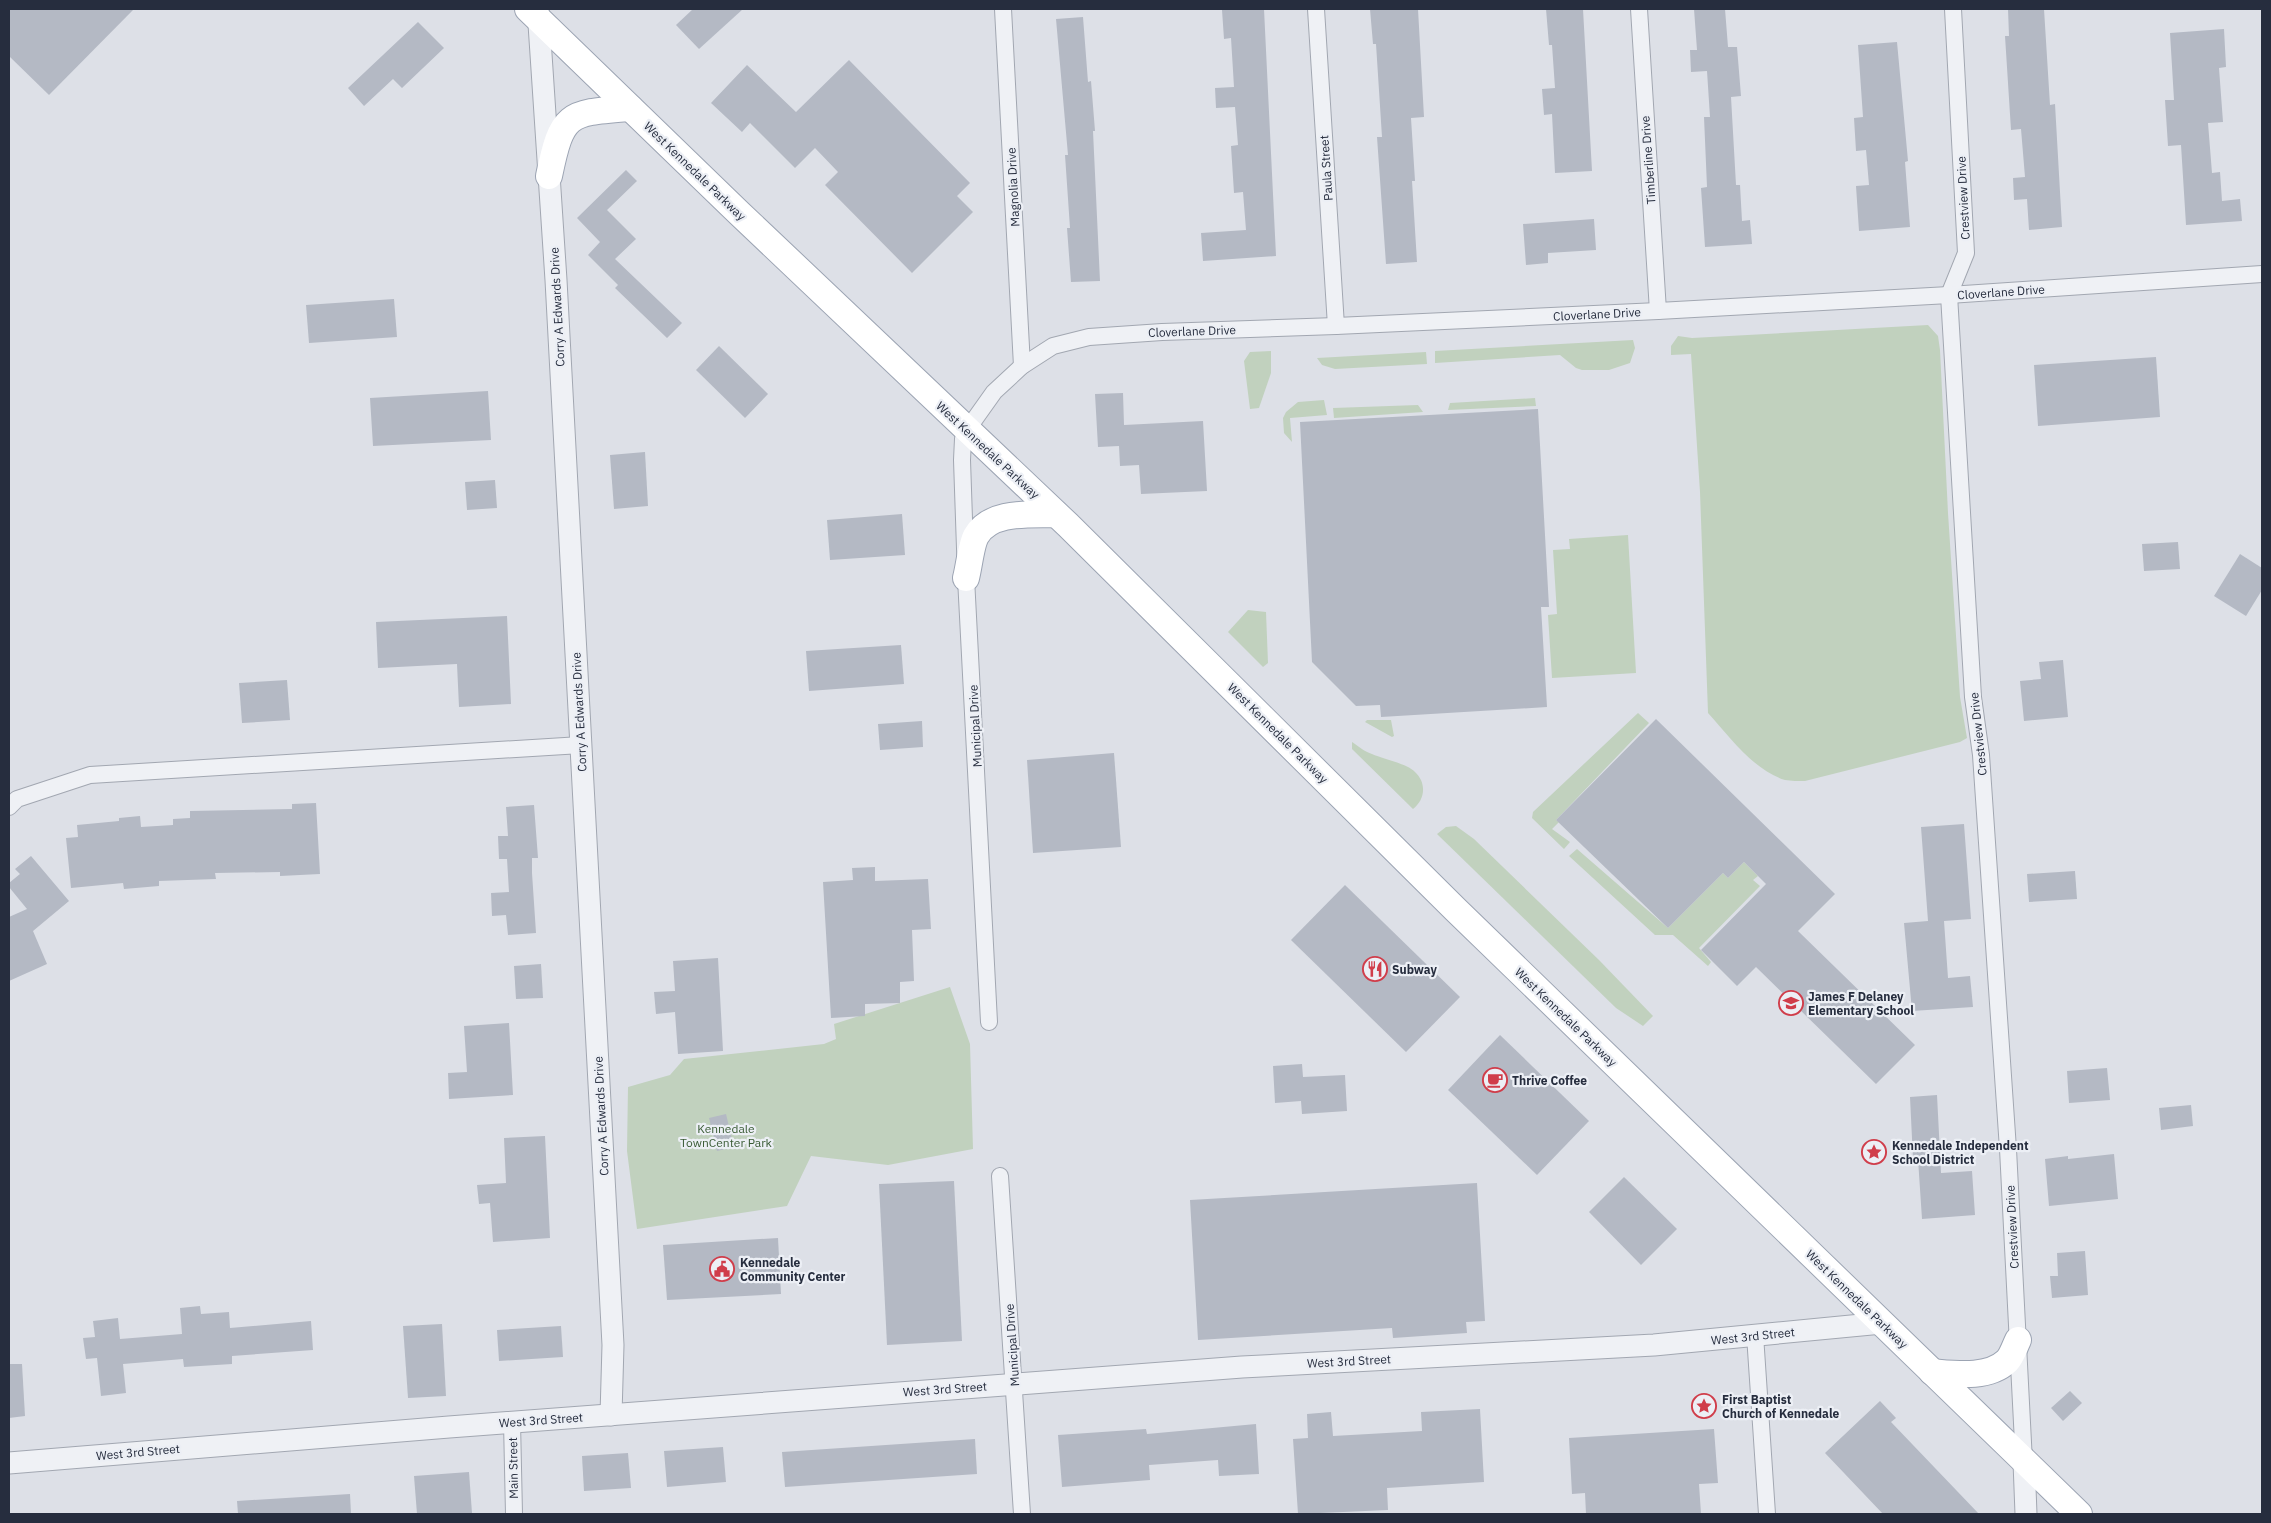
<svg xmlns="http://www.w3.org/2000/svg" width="2271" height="1523" font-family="'IBM Plex Sans',sans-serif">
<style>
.green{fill:#c1d1be}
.building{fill:#b4b9c4}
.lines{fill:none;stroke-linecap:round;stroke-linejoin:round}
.minor-casing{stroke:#a2a7b1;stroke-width:18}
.tertiary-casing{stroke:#a2a7b1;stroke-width:23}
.primary-casing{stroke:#9ca4b3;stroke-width:28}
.minor{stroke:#eff1f5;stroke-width:16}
.tertiary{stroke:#eff1f5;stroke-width:21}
.primary{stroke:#fff;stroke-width:26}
.labels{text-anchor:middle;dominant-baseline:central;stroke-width:4.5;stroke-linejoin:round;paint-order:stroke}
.street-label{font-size:12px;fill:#262d3e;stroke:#eceff5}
.poi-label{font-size:12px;font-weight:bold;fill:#262d3e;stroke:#eceff5;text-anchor:start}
.park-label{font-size:12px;fill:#385a33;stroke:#eceff5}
</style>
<rect width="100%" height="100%" fill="#dde0e7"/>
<g class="green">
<path d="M1928 325 1938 336 1940 350 1948 513 1960 697 1967 738 1960 742 1805 781C1798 781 1791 781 1785 780 1753 770 1729 736 1708 713L1700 492 1691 354 1671 355V346L1678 336 1692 338Z"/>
<path d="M1633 340 1635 348 1630 363 1609 370H1582L1576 368 1560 355 1435 363V351Z"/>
<path d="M1271 351V373L1259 408 1250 409 1244 361 1250 352Z"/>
<path d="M1426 352 1427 364 1335 369 1322 365 1317 358Z"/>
<path d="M1535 398 1536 406 1448 410 1450 403Z"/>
<path d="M1324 400 1327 415 1290 418 1292 442 1284 433 1283 418 1286 412 1298 402Z"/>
<path d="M1418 405 1423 412 1334 418 1333 408Z"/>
<path d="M1628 535 1636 673 1552 678 1548 615 1557 614 1553 550 1570 549 1569 539Z"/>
<path d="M1248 610 1266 612 1268 663 1263 667 1228 632Z"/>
<path d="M1638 713 1649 723 1556 820 1559 822 1552 829 1570 842 1564 849 1532 818 1533 812Z"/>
<path d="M1367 720H1391L1394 736 1392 737 1365 722Z"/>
<path d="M1352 742C1358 746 1365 752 1372 754 1383 759 1408 764 1415 772 1427 783 1425 800 1413 809L1352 749Z"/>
<path d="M1456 826 1474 839 1599 960 1653 1016 1643 1026 1616 1008 1437 834 1446 827Z"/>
<path d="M1577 849 1668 928 1723 873 1728 878 1744 862 1758 876 1753 880 1760 886 1699 948 1711 962 1708 966 1673 935H1655L1569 856Z"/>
<path d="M950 987 970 1044 973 1149 888 1165 811 1156 787 1206 637 1229 627 1151 628 1087 670 1075 684 1059 824 1044 836 1039 834 1024Z"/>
</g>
<g class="building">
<path d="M9 9H134L49 95 9 56Z"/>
<path d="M693 9H743L699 49 676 25Z"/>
<path d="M1264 9 1276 256 1203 261 1201 233 1246 230 1243 192 1234 193 1231 146 1238 145 1235 107 1216 108 1215 88 1234 87 1231 38 1224 39 1222 10Z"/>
<path d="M1370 9H1418L1424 117 1411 118 1415 181H1412L1417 262 1386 264 1377 137H1382L1376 44H1373Z"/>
<path d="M1546 9H1583L1592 171 1555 173 1552 114 1544 115 1542 89 1555 88 1552 45H1549Z"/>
<path d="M1694 9H1725L1728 47H1737L1741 96 1731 97 1736 185H1740L1742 221 1750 220 1752 244 1705 247 1701 188 1707 187 1704 117H1710L1707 71 1691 72 1690 50H1697Z"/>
<path d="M2008 9H2044L2050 105 2055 104 2062 227 2029 230 2027 199 2014 200 2013 178 2025 177 2021 129 2011 130 2005 36H2009Z"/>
<path d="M1083 17 1088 82 1091 81 1095 131H1093L1100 281 1071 282 1067 228H1070L1065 155H1068L1056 19Z"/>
<path d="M418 22 444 48 402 88 393 79 364 106 348 88Z"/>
<path d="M2224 29 2226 67 2219 68 2223 122 2208 123 2212 173 2220 172 2222 201 2240 199 2242 221 2186 225 2181 145 2168 146 2165 100H2174L2170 33Z"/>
<path d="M1897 42 1908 161 1905 162 1910 227 1859 231 1856 186 1869 185 1866 150 1856 151 1854 118 1863 117 1858 45Z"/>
<path d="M849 60 970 183 957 196 973 212 912 273 825 185 838 172 815 148 795 168 750 123 742 132 711 103 747 65 796 112Z"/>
<path d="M626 170 637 181 607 210 636 239 615 259 682 323 667 338 615 288 618 285 588 255 600 242 577 218Z"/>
<path d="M1594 219 1596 250 1548 253V263L1526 265 1523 224Z"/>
<path d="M394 299 397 337 309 343 306 305Z"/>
<path d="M719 346 768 394 745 418 696 370Z"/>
<path d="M2156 357 2160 417 2038 426 2034 365Z"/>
<path d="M488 391 491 440 373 446 370 398Z"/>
<path d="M1123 393 1124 425 1203 421 1207 491 1141 494 1139 465 1120 466 1119 446 1098 447 1095 394Z"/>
<path d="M1538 409 1549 607H1541L1547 707 1381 717 1380 705 1356 706 1312 662 1300 422Z"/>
<path d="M645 452 648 506 614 509 610 455Z"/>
<path d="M495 480 497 508 467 510 465 482Z"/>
<path d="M902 514 905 555 830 560 827 520Z"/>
<path d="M2178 542 2180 569 2144 571 2142 544Z"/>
<path d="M2240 554 2262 568V590L2246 616 2214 596Z"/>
<path d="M507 616 511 704 459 707 457 664 378 668 376 622Z"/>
<path d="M901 645 904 684 809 691 806 651Z"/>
<path d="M2063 660 2068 717 2024 721 2020 681 2041 679 2039 662Z"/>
<path d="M287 680 290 720 242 723 239 683Z"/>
<path d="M1656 719 1835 894 1798 931 1915 1045 1876 1084 1756 967 1737 986 1701 950 1766 884 1744 862 1728 878 1723 873 1668 928 1556 820Z"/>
<path d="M922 721 923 747 880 750 878 724Z"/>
<path d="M1114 753 1121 847 1033 853 1027 760Z"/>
<path d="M316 803 320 874 280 876V872L215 873 216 879 159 881V886L124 889 123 883 71 888 66 838 78 837 77 825 119 821V818L140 816 141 827 173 825V819L190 818V811L292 809V804Z"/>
<path d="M534 805 538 858H532V873L536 933 508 935 506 915 492 916 491 893 509 892 507 859H499L498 836H508L506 807Z"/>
<path d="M1964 824 1971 919 1944 921 1948 978 1970 976 1973 1007 1912 1011 1904 923 1928 921 1921 827Z"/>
<path d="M31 856 69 901 33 931 47 964 9 981V917L27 909 9 887V883L20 874 15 869Z"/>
<path d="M875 867V881L928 879 931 929 912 930 914 981 900 982V1003L865 1004V1016L831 1018 823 882 853 880 852 868Z"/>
<path d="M2075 871 2077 899 2029 902 2027 874Z"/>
<path d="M1345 885 1460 997 1406 1052 1291 940Z"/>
<path d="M718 958 723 1051 678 1054 675 1012 656 1014 654 992 675 991 673 961Z"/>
<path d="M541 964 543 998 516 999 514 966Z"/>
<path d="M509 1023 513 1095 449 1099 448 1073 467 1072 464 1026Z"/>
<path d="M1500 1035 1589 1121 1537 1175 1448 1090Z"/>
<path d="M1302 1064 1303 1077 1345 1075 1347 1111 1302 1114 1301 1101 1275 1103 1273 1066Z"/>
<path d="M2107 1068 2110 1100 2069 1103 2067 1071Z"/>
<path d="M1937 1095 1941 1173 1972 1171 1975 1215 1922 1219 1918 1159H1913L1910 1097Z"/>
<path d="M2191 1105 2193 1126 2161 1130 2159 1108Z"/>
<path d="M726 1114 734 1147 717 1151 709 1118Z"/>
<path d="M545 1136 550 1238 493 1242 490 1203 479 1204 477 1185 506 1183 504 1138Z"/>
<path d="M2114 1154 2118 1199 2049 1206 2045 1159 2068 1156V1159Z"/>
<path d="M1624 1177 1677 1229 1641 1265 1589 1212Z"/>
<path d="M954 1181 962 1341 887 1345 879 1184Z"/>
<path d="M1477 1183 1485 1321 1466 1322 1467 1333 1393 1338 1392 1328 1198 1340 1190 1200Z"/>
<path d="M778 1238 781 1294 667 1300 663 1245Z"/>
<path d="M2085 1251 2088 1295 2052 1298 2050 1276H2058L2057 1253Z"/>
<path d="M200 1306 201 1314 229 1312 230 1328 311 1321 313 1350 232 1356V1364L184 1367 183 1359 123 1364 126 1393 101 1396 97 1358 86 1359 83 1338 95 1337 93 1321 118 1318 120 1339 182 1334 180 1308Z"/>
<path d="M442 1324 446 1396 408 1398 403 1326Z"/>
<path d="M561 1326 563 1357 499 1361 497 1330Z"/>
<path d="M9 1364H22L25 1416 9 1418Z"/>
<path d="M2070 1391 2082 1403 2063 1421 2051 1408Z"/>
<path d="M1880 1401 1896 1418 1891 1422 1979 1514H1883L1825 1453Z"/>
<path d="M1480 1409 1484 1482 1387 1488 1388 1510 1298 1514 1293 1439 1308 1438 1307 1414 1331 1412 1333 1436 1422 1431 1421 1412Z"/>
<path d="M1256 1424 1259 1474 1219 1476 1218 1460 1149 1465 1150 1480 1062 1487 1058 1435 1146 1429 1147 1434Z"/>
<path d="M1714 1429 1718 1483 1699 1484 1701 1514H1586L1585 1493 1572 1494 1569 1438Z"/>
<path d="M975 1439 977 1474 785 1487 782 1452Z"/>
<path d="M723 1447 726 1482 667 1487 664 1451Z"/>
<path d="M628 1453 631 1488 584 1491 582 1456Z"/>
<path d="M469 1472 472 1513 417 1514 414 1476Z"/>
<path d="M350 1494 351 1514H238L237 1501Z"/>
</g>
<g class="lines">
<defs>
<g id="minor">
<path d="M1003 9 1022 366"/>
<path d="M1316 9 1336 326"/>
<path d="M1639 9 1658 311"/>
<path d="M1953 9 1966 253 1949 295 1973 697 1981 755 2008 1149 2024 1462"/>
<path d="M9 807 17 799 90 775 581 745"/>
<path d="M989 1022 966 578 962 460 963 439 967 430 994 392 1022 366 1053 346 1089 337 1162 332 1336 326 1658 311 1949 295 2262 274"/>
<path d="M1000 1176 1022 1514"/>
<path d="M1755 1335 1767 1514"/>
<path d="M512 1422 514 1514"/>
</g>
<g id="tertiary">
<path d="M538 9 556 280 613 1345 611 1415"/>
<path d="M2024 1462 2026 1514"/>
<path d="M9 1463 449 1427 1242 1367 1654 1345 1882 1323"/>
</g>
<g id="primary">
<path d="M528 9 739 213 1068 525 1456 910 2079 1514"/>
<path d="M549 176C562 112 568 113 630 108"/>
<path d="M966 578C969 567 971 545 976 536 991 510 1031 515 1056 514"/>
<path d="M1932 1372C1955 1374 1988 1379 2007 1361 2012 1356 2015 1346 2018 1340"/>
</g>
</defs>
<use href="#minor" class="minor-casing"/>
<use href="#tertiary" class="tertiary-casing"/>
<use href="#primary" class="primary-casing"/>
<use href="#minor" class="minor"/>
<use href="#tertiary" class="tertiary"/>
<use href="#primary" class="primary"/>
</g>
<defs>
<symbol id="restaurant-ring" viewBox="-11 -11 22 22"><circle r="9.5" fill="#eceff5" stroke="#d03d4a" stroke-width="1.5"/><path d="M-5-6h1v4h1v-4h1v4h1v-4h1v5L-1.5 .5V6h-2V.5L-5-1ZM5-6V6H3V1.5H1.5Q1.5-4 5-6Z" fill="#d03d4a"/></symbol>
<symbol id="school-ring" viewBox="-11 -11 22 22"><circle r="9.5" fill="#eceff5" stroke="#d03d4a" stroke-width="1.5"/><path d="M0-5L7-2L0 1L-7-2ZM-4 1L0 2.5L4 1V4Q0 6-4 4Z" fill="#d03d4a"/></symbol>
<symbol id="cafe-ring" viewBox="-11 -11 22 22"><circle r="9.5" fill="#eceff5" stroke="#d03d4a" stroke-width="1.5"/><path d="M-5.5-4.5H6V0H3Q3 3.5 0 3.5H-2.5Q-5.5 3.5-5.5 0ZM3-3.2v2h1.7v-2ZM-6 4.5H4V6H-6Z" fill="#d03d4a"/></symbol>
<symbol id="sight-ring" viewBox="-11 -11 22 22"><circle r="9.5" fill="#eceff5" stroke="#d03d4a" stroke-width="1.5"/><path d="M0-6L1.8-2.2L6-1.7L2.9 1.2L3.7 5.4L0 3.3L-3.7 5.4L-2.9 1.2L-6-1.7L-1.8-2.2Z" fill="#d03d4a"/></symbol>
<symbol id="civic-ring" viewBox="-11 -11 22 22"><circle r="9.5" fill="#eceff5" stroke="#d03d4a" stroke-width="1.5"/><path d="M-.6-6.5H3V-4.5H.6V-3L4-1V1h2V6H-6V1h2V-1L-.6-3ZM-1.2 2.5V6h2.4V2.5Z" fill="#d03d4a"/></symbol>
</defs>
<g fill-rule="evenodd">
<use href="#restaurant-ring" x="1361" y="955" width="28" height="28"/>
<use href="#school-ring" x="1777" y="989" width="28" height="28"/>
<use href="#cafe-ring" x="1481" y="1066" width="28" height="28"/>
<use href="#sight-ring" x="1860" y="1138" width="28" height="28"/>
<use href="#civic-ring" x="708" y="1255" width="28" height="28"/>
<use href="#sight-ring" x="1690" y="1392" width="28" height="28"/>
</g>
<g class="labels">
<g class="street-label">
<text transform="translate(1648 160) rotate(-94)">Timberline Drive</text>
<text transform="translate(1326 168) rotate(-94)">Paula Street</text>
<text transform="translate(695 171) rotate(44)">West Kennedale Parkway</text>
<text transform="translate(1013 187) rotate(-93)">Magnolia Drive</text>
<text transform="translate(1963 198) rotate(-93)">Crestview Drive</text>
<text transform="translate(2001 292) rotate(-4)">Cloverlane Drive</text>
<text transform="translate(557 307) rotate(-93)">Corry A Edwards Drive</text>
<text transform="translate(1597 314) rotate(-3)">Cloverlane Drive</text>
<text transform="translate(1192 331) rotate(-2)">Cloverlane Drive</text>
<text transform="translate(988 450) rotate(43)">West Kennedale Parkway</text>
<text transform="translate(579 712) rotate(-93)">Corry A Edwards Drive</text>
<text transform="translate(975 726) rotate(-93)">Municipal Drive</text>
<text transform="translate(1278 733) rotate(45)">West Kennedale Parkway</text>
<text transform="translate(1978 734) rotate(-96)">Crestview Drive</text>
<text transform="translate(1566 1017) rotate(44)">West Kennedale Parkway</text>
<text transform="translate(601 1116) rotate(-93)">Corry A Edwards Drive</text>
<text transform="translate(2012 1227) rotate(-93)">Crestview Drive</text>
<text transform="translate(1857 1299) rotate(44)">West Kennedale Parkway</text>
<text transform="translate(1753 1336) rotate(-6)">West 3rd Street</text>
<text transform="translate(1012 1345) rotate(-94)">Municipal Drive</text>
<text transform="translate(1349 1361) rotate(-3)">West 3rd Street</text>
<text transform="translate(945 1389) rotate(-4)">West 3rd Street</text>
<text transform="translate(541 1420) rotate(-4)">West 3rd Street</text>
<text transform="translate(138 1452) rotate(-5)">West 3rd Street</text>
<text transform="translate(513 1468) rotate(-91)">Main Street</text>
</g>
<g class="poi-label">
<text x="1392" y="969">Subway</text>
<text x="1808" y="996">James F Delaney<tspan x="1808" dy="14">Elementary School</tspan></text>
<text x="1512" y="1080">Thrive Coffee</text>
<text x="1892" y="1145">Kennedale Independent<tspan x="1892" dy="14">School District</tspan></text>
<text x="740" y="1262">Kennedale<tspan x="740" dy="14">Community Center</tspan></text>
<text x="1722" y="1399">First Baptist<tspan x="1722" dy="14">Church of Kennedale</tspan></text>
</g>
<g class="park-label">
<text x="726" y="1128">Kennedale<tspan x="726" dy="14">TownCenter Park</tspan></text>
</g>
</g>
<rect width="2271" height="1523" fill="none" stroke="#262d3e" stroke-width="20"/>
</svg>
